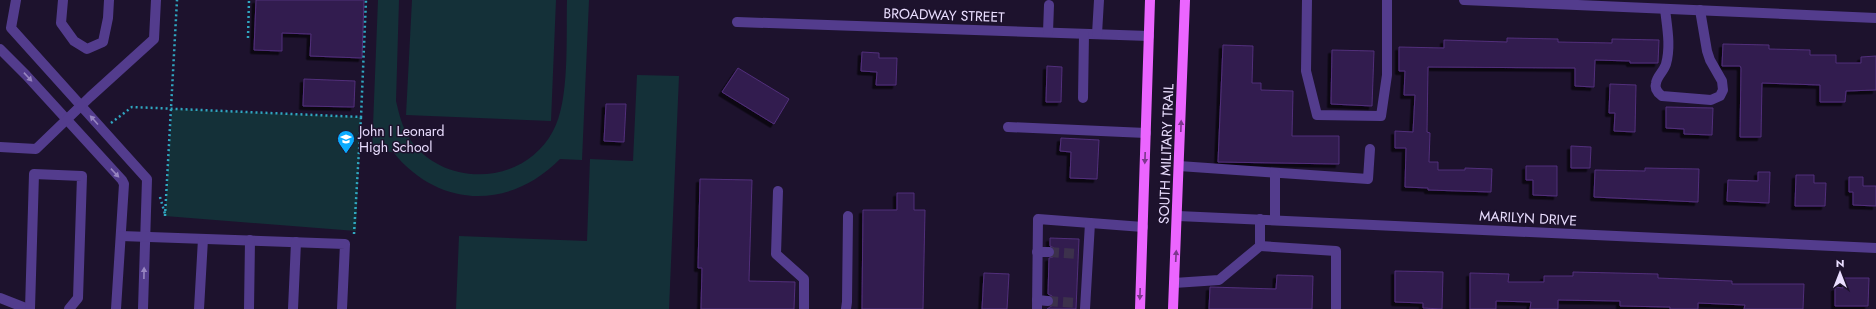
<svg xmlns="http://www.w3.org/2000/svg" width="1876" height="309" font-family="Jost,sans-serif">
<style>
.green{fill:#143038}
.building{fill:#331d4f;stroke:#512f7b;filter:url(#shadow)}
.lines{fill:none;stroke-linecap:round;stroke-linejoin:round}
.minor-tunnel{stroke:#3c314c;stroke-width:10;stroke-dasharray:10 5;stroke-linecap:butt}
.path{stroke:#30a7c1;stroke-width:2.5;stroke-dasharray:2 3;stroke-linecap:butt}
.minor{stroke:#533c8d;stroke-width:10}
.major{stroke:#eb65ff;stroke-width:10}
.oneway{fill:#9785c0}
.oneway2{fill:#7a378c}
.labels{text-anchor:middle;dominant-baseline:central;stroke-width:3;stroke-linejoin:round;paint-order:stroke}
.street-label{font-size:14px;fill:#eadeff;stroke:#1d122d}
.poi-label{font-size:14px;fill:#eadeff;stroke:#1d122d;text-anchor:start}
</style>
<defs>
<filter id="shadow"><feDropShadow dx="-3.5" dy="3.5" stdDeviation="0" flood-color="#0009"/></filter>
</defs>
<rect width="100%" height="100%" fill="#1d122d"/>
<g class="green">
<path d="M378 0H399L396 101C399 114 402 126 409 138 443 189 524 186 553 131 570 101 566 36 567 0H589L582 160 560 159C510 210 439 209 393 152L372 151Z"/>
<path d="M412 0H556L551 121 406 115Z"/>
<path d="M637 75 679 76 669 309H456L459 236 587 241 590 159 633 161Z"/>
<path d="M172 109 361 117 356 231 165 216Z"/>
</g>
<g class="building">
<path d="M256 0H364L362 58 310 56 311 34 282 33V51L254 50Z"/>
<path d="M1507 38 1558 39V42L1612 43V39L1659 40 1658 63H1630V61L1595 60 1594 87 1575 86V68L1428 67 1427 132 1430 133 1429 162H1438V170H1465V168L1492 169 1491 192 1428 190V188L1405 187 1406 148H1395V131L1413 132 1415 95H1404L1405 71H1399V47L1444 48V40L1507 42Z"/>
<path d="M1723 44 1769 45V49L1810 50V55H1836V63H1861V57L1876 56V90L1846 91 1845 102H1820V85L1762 83 1761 137H1740L1741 68 1740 66H1722Z"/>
<path d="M1223 45 1253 46 1252 83H1261V90L1293 91 1292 136H1339V164L1218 162Z"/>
<path d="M1332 50 1374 51 1372 106 1331 104Z"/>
<path d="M862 52 879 53V58H897L896 85H876L877 72 861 71Z"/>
<path d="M1047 66 1062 67 1061 102H1046Z"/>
<path d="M738 68 789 99 774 124 722 92Z"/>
<path d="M304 79 355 81 354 107 303 106Z"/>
<path d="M1610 84 1636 85 1635 132 1614 131 1615 113H1609Z"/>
<path d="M606 104H626L624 142 604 141Z"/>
<path d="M1666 107 1713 108 1712 135 1684 134V129L1666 128Z"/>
<path d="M1061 138 1099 140 1097 179 1070 178 1071 152 1060 151Z"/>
<path d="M1571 146 1591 147 1590 168H1571Z"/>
<path d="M1526 166H1557V196L1533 195V180H1526Z"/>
<path d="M1645 168 1699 169 1698 202 1594 197 1595 170 1645 171Z"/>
<path d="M1758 172H1770L1769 203 1727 201 1728 180 1758 181Z"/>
<path d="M1796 175H1814V183H1826L1825 206H1795Z"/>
<path d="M1849 177H1863V186H1876V206L1853 205V192H1849Z"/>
<path d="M700 179 752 180 749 281 795 282 794 309H701L702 268H698Z"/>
<path d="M897 193H914V210H925L923 309H862L863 210H897Z"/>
<path d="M1050 238 1079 239 1076 309H1047L1053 305 1054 301 1052 296 1048 294 1049 258 1053 257 1055 252 1054 248 1050 246Z"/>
<path d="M1395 271 1443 272 1442 309 1423 308V303L1395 302Z"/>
<path d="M1573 272 1658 274V278L1732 281V284H1804L1803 309H1744L1745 305 1698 303V309H1670V307L1620 306V301L1558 300V309H1530L1531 302 1496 301V309H1470V273L1509 274 1508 282H1544V276H1573Z"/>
<path d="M984 273 1009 274 1007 309H982Z"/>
<path d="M1277 275 1313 276 1312 309H1209L1210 287 1276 289Z"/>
<path d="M1843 278H1869L1868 306H1835V287L1843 288Z"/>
</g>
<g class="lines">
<g class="minor-tunnel">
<path d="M1049 252 1078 254"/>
<path d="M1048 301 1077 303"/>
</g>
<g class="path">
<path d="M248 38 249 0"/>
<path d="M111 123 132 107 361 117 366 0"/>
<path d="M160 197 165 214"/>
<path d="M165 216 177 0"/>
<path d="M354 234 361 117"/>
</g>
<g class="minor">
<path d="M16 0 11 28 147 179 143 309"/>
<path d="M63 0 61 23 74 41 87 49 103 42 108 18 109 0"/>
<path d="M1307 0 1306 71 1317 115 1381 116 1387 75V0"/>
<path d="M1464 0 1876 18"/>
<path d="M1665 9C1667 27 1671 46 1666 64 1664 71 1657 76 1656 83 1654 89 1658 93 1662 96L1711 100 1720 96 1723 90 1722 81 1710 60 1707 51 1700 10"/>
<path d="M737 22 1149 36"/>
<path d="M1048 32 1049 5"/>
<path d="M1097 34 1099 0"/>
<path d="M0 49 26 75 122 180 124 184 116 309"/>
<path d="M1083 98 1084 34"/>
<path d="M1008 127 1146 133"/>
<path d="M0 147 36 149 90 97 154 39 156 0"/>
<path d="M1179 166 1368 179 1370 149"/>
<path d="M778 191 776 254 804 279V309"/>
<path d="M1178 216 1876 248"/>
<path d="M1275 220V173"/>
<path d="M121 236 345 244 342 309"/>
<path d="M1260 246 1336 251V308"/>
<path d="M1037 252H1049"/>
<path d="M1174 283 1219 280 1260 246V219"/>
<path d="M0 298 28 309"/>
<path d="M1037 300 1048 301"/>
<path d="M30 309 34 174 82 176 78 298 69 309"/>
<path d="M199 309 203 239"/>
<path d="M249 309 250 240"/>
<path d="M293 309 296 242"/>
<path d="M846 309 847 302 848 216"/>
<path d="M1037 309 1038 219 1143 227"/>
<path d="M1085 309 1090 223"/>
</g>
<g class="major">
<path d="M1140 309 1150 0"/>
<path d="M1173 309 1185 0"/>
</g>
</g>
<defs><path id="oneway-solid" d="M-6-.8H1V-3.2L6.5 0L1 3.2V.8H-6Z"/></defs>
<g class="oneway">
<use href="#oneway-solid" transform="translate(28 77) rotate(47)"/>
<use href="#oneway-solid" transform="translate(94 120) rotate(-132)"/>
<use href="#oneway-solid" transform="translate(115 173) rotate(47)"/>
<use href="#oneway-solid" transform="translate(144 273) rotate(-89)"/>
</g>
<g class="oneway2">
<use href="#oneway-solid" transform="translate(1181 126) rotate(-88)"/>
<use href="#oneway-solid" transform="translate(1145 158) rotate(92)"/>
<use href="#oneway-solid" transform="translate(1176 256) rotate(-87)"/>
<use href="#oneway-solid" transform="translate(1140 294) rotate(92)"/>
</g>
<defs>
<symbol id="school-pin" viewBox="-11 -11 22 30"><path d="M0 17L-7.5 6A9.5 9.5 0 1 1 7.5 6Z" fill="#0aabff" stroke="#1d122d"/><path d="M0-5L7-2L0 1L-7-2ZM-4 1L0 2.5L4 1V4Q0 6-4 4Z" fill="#fff"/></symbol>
</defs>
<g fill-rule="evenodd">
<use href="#school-pin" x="336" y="129" width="20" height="27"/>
</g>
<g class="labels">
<g class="street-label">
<text transform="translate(944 15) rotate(2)">BROADWAY STREET</text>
<text transform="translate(1166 154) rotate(-88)">SOUTH MILITARY TRAIL</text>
<text transform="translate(1528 218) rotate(3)">MARILYN DRIVE</text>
</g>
<g class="poi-label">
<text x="359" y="131">John I Leonard<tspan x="359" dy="16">High School</tspan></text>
</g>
</g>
<g transform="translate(1840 273)" stroke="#1d122d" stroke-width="3" paint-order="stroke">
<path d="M0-3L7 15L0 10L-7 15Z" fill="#eadeff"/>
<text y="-6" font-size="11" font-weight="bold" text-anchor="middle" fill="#eadeff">N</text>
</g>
</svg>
